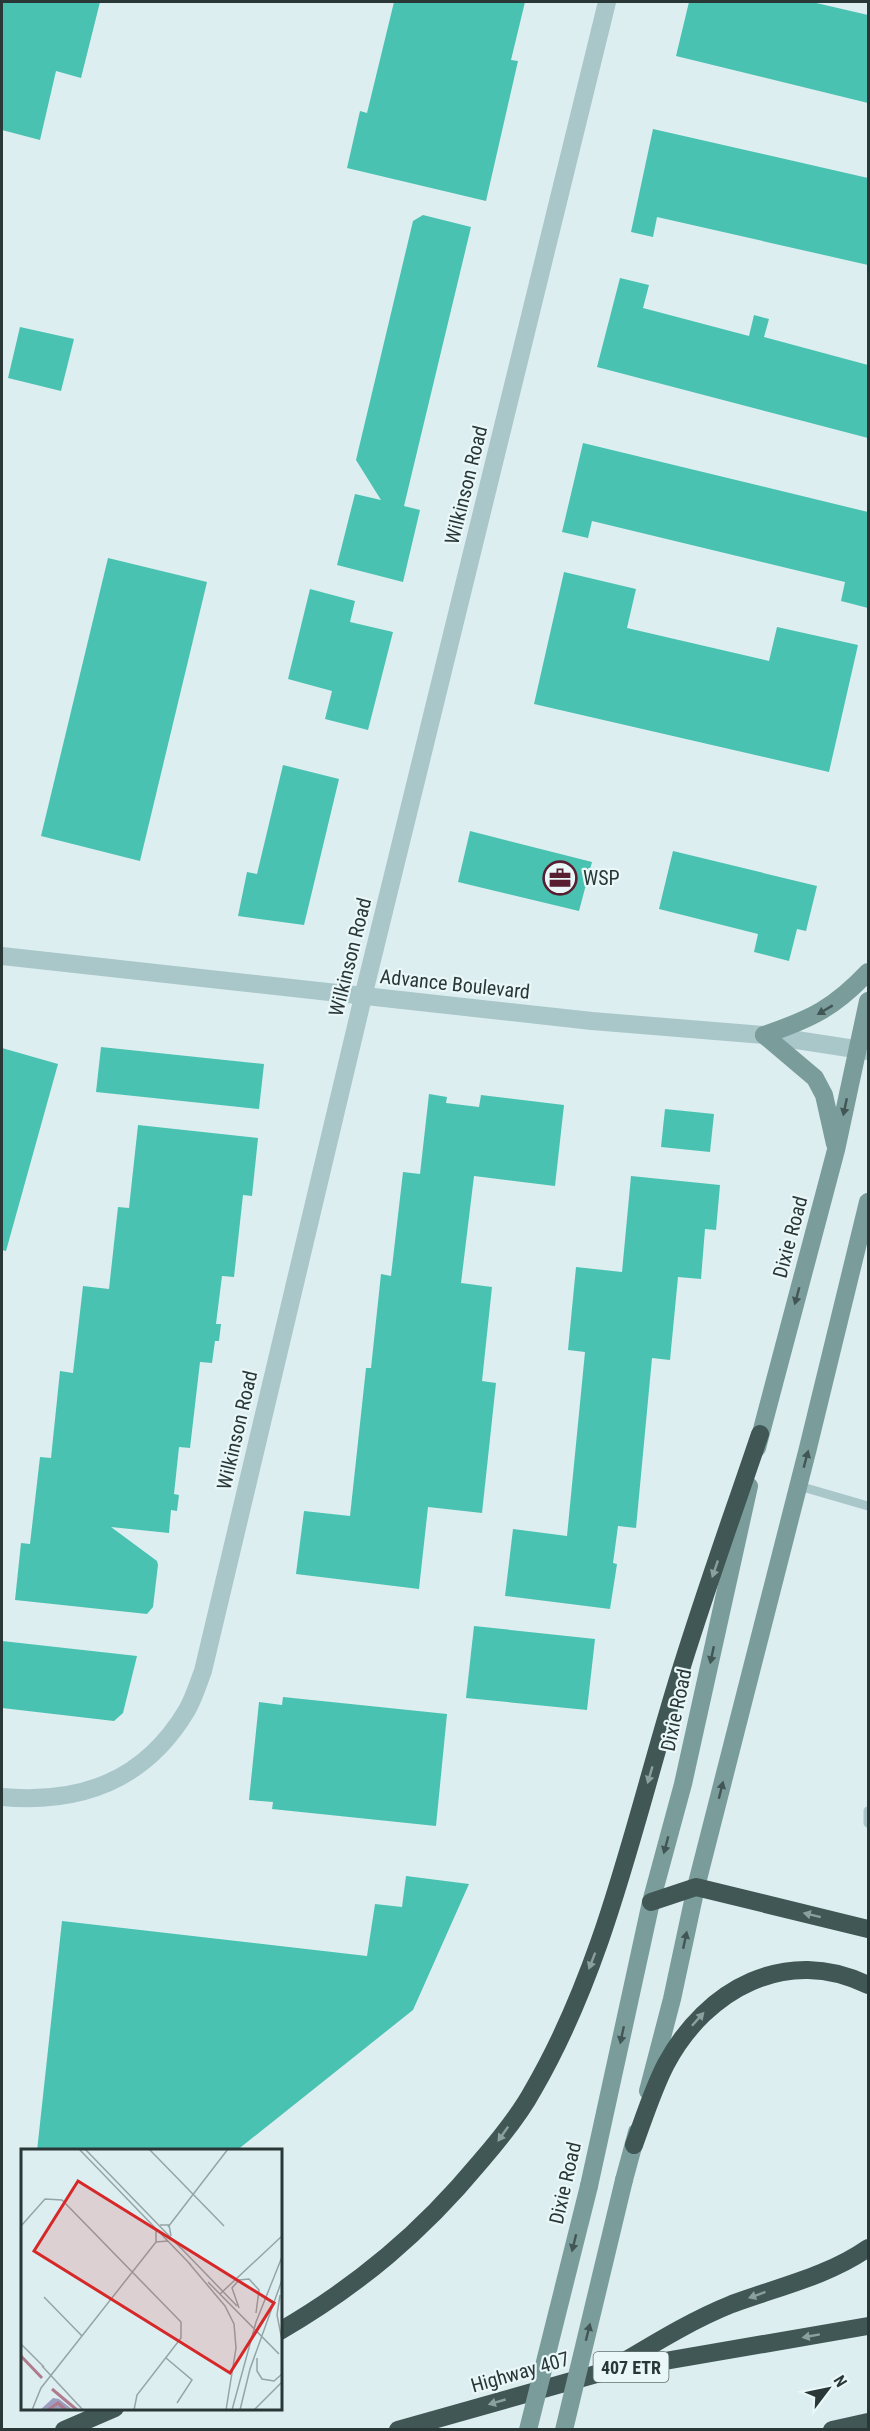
<svg xmlns="http://www.w3.org/2000/svg" width="870" height="2431" font-family="'Roboto Condensed',sans-serif">
<style>
.building{fill:#4ac2b1}
.lines{fill:none;stroke-linecap:round;stroke-linejoin:round}
.lane{stroke:#a9c7c9;stroke-width:9}
.street{stroke:#a9c7c9;stroke-width:18}
.secondary{stroke:#7a9d9c;stroke-width:18}
.highway{stroke:#405755;stroke-width:18}
.secondary-bridge{stroke:#7a9d9c;stroke-width:18}
.oneway{fill:#415655}
.oneway2{fill:#8c9f9f}
.labels{text-anchor:middle;dominant-baseline:central;stroke-width:4.5;stroke-linejoin:round;paint-order:stroke}
.shield{fill:#e9f7f9;stroke:#637170;stroke-width:1.5}
.shield-label{font-size:18px;font-weight:bold;fill:#293736}
.street-label{font-size:20px;fill:#293736;stroke:#e9f7f9}
.poi-label{font-size:20px;fill:#293736;stroke:#e9f7f9;text-anchor:start}
.inset-river{fill:none;stroke:#ae7c8d;stroke-width:3}
.inset-road{fill:none;stroke:#95a5a6;stroke-width:1.5}
.view{fill:#d62828;fill-opacity:0.15;stroke:#d62828;stroke-width:3}
.inset-edge{fill:none;stroke:#293736;stroke-width:3}
</style>
<rect width="100%" height="100%" fill="#ddeef1"/>
<g class="building">
<path d="M2 2H100L81 78 56 71 40 140 2 130Z"/>
<path d="M394 2H525L511 60 518 61 486 201 347 168 360 111 367 113Z"/>
<path d="M689 2H812L868 15V103L676 56Z"/>
<path d="M653 129 868 178V265L657 217 653 237 631 232Z"/>
<path d="M423 215 471 227 404 506 420 510 403 582 337 565 355 494 381 500 356 460 413 221Z"/>
<path d="M620 278 649 285 643 308 749 336 754 315 769 319 764 337 868 365V438L597 367Z"/>
<path d="M20 327 74 339 61 391 8 378Z"/>
<path d="M583 443 868 512V608L841 601 845 582 592 521 588 538 562 532Z"/>
<path d="M108 558 207 582 140 861 41 836Z"/>
<path d="M564 572 636 589 627 628 769 661 777 627 858 645 829 772 534 704Z"/>
<path d="M310 589 355 601 350 622 393 632 368 730 325 719 332 691 288 679Z"/>
<path d="M283 765 339 779 304 925 238 916 247 872 257 874Z"/>
<path d="M470 831 592 862 579 911 458 882Z"/>
<path d="M673 851 817 886 806 931 797 929 789 961 754 952 758 934 659 909Z"/>
<path d="M101 1047 264 1064 259 1109 96 1092Z"/>
<path d="M2 1048 58 1064 6 1251 2 1250Z"/>
<path d="M429 1094 447 1097 446 1103 479 1107 481 1095 564 1105 555 1186 474 1176 461 1283 492 1287 482 1381 496 1383 482 1513 428 1507 419 1589 296 1574 304 1511 350 1516 366 1368H371L381 1274 391 1276 403 1172 420 1174Z"/>
<path d="M665 1109 714 1114 710 1152 661 1147Z"/>
<path d="M138 1125 258 1138 252 1196 243 1195 234 1277 222 1276 216 1324H221L219 1341H215L212 1363 200 1362 190 1448 179 1447 174 1494 179 1495 177 1511 171 1510 169 1533 111 1527 157 1561 158 1565 153 1607 147 1614 15 1600 21 1543 30 1544 40 1457 51 1458 60 1371 73 1373 83 1286 109 1289 118 1207 129 1208Z"/>
<path d="M631 1176 720 1185 716 1230 705 1229 701 1279 678 1277 670 1360 652 1358 636 1528 618 1526 613 1563 617 1564 610 1609 505 1596 513 1529 567 1536 585 1352 568 1350 576 1267 622 1272Z"/>
<path d="M474 1626 595 1639 587 1710 466 1698Z"/>
<path d="M2 1641 137 1656 123 1713 114 1721 2 1708Z"/>
<path d="M283 1697 447 1714 436 1826 272 1809 273 1802 249 1800 259 1702 282 1705Z"/>
<path d="M406 1876 469 1884 413 2010 236 2151H37L62 1921 367 1956 375 1904 402 1907Z"/>
</g>
<g class="lines">
<g class="lane">
<path d="M799 1486 868 1506"/>
<path d="M868 1811V1823"/>
</g>
<g class="street">
<path d="M2 956 592 1021 764 1035 868 1051"/>
<path d="M2 1797C81 1804 145 1781 187 1710 194 1698 198 1684 203 1671L363 997 607 2"/>
</g>
<g class="secondary">
<path d="M764 1035 815 1078 824 1095 835 1144"/>
<path d="M764 1035C811 1019 834 1008 868 972"/>
<path d="M757 1448 836 1150 868 1001"/>
<path d="M648 2091 672 1999 696 1887 808 1448 868 1202"/>
<path d="M624 2180 637 2132"/>
<path d="M589 2186 651 1902 683 1784 749 1486"/>
</g>
<g class="highway">
<path d="M651 1902 696 1887 868 1929"/>
<path d="M634 2145C644 2118 653 2089 666 2064 706 1989 787 1945 868 1985"/>
<path d="M280 2331C359 2285 422 2232 480 2162 499 2140 519 2116 533 2090 601 1973 631 1837 669 1709 696 1616 729 1526 760 1434"/>
<path d="M618 2365C655 2343 692 2320 732 2304 778 2287 828 2276 868 2248"/>
<path d="M64 2430 115 2408"/>
<path d="M398 2430 607 2371 868 2326"/>
<path d="M832 2430 868 2422"/>
</g>
<g class="secondary-bridge">
<path d="M528 2430 589 2186"/>
<path d="M564 2430 624 2180"/>
</g>
</g>
<defs><path id="oneway-solid" d="M-6-.8H1V-3.2L6.5 0L1 3.2V.8H-6Z" transform="scale(1.5)"/></defs>
<g class="oneway">
<use href="#oneway-solid" transform="translate(825 1010) rotate(149)"/>
<use href="#oneway-solid" transform="translate(845 1107) rotate(102)"/>
<use href="#oneway-solid" transform="translate(797 1296) rotate(105)"/>
<use href="#oneway-solid" transform="translate(806 1459) rotate(-75)"/>
<use href="#oneway-solid" transform="translate(712 1655) rotate(102)"/>
<use href="#oneway-solid" transform="translate(721 1790) rotate(-76)"/>
<use href="#oneway-solid" transform="translate(666 1845) rotate(105)"/>
<use href="#oneway-solid" transform="translate(685 1940) rotate(-78)"/>
<use href="#oneway-solid" transform="translate(622 2035) rotate(102)"/>
<use href="#oneway-solid" transform="translate(574 2243) rotate(104)"/>
<use href="#oneway-solid" transform="translate(588 2332) rotate(-76)"/>
</g>
<g class="oneway2">
<use href="#oneway-solid" transform="translate(715 1569) rotate(109)"/>
<use href="#oneway-solid" transform="translate(650 1775) rotate(106)"/>
<use href="#oneway-solid" transform="translate(812 1915) rotate(-166)"/>
<use href="#oneway-solid" transform="translate(592 1961) rotate(111)"/>
<use href="#oneway-solid" transform="translate(698 2019) rotate(-48)"/>
<use href="#oneway-solid" transform="translate(503 2134) rotate(125)"/>
<use href="#oneway-solid" transform="translate(757 2295) rotate(160)"/>
<use href="#oneway-solid" transform="translate(811 2336) rotate(170)"/>
<use href="#oneway-solid" transform="translate(497 2402) rotate(164)"/>
</g>
<defs>
<symbol id="office-ring" viewBox="-11 -11 22 22"><circle r="9.5" fill="#e9f7f9" stroke="#571f31" stroke-width="1.5"/><path d="M-6-3h4V-5.5h4V-3h4V5H-6ZM-1-4.5V-3h2v-1.5ZM-6 0V1H6V0Z" fill="#571f31"/></symbol>
</defs>
<g fill-rule="evenodd">
<use href="#office-ring" x="541" y="859" width="38" height="38"/>
</g>
<g class="labels">
<rect class="shield" x="593.5" y="2352" width="75" height="30" rx="4.5"/>
<g class="shield-label">
<text x="631" y="2367">407 ETR</text>
</g>
<g class="street-label">
<text transform="translate(466 485) rotate(-76)">Wilkinson Road</text>
<text transform="translate(350 957) rotate(-76)">Wilkinson Road</text>
<text transform="translate(455 984) rotate(6)">Advance Boulevard</text>
<text transform="translate(790 1237) rotate(-75)">Dixie Road</text>
<text transform="translate(237 1430) rotate(-77)">Wilkinson Road</text>
<text transform="translate(676 1710) rotate(-78)">Dixie Road</text>
<text transform="translate(565 2183) rotate(-77)">Dixie Road</text>
<text transform="translate(520 2372) rotate(-16)">Highway 407</text>
</g>
<g class="poi-label">
<text x="583" y="878">WSP</text>
</g>
</g>
<g transform="translate(21 2149)">
<rect width="261" height="261" fill="#ddeef1"/>
<path d="M32 249 38 250 52 261H19Z" fill="#9d9fc0"/>
<path class="inset-river" d="M0 207 21 229M31 240 56 261M27 261 37 254 45 261"/>
<path class="inset-road" d="M58 0 170 116M64 0 216 157M128 0 203 77M139 76H148L150 87M0 77 24 50 41 51 160 173V189L116 246 113 261M147 78 207 0M135 81V93L147 92M167 113 204 157 213 175 215 199 205 261M187 133 258 205M199 145 261 87M259 146 256 166 261 191M23 148 61 187M218 159 211 139 218 131 228 130 238 141 235 164M0 195 23 218M145 209 171 231 156 254M236 209V222L241 230 253 232 261 225M21 217 62 261M11 261 20 239 135 93M211 261 235 173 261 108M219 261 229 220 261 131M233 261 261 233"/>
<path class="view" d="M57 32 253 154 209 224 13 102Z"/>
<rect width="261" height="261" class="inset-edge"/>
</g>
<rect width="870" height="2431" fill="none" stroke="#293736" stroke-width="6"/>
<g transform="translate(828 2389) rotate(58)" stroke="#e9f7f9" stroke-width="4.5" paint-order="stroke">
<path d="M0-4.5L10 22L0 15L-10 22Z" fill="#293736"/>
<text y="-9" font-size="16" font-weight="bold" text-anchor="middle" fill="#293736">N</text>
</g>
</svg>
